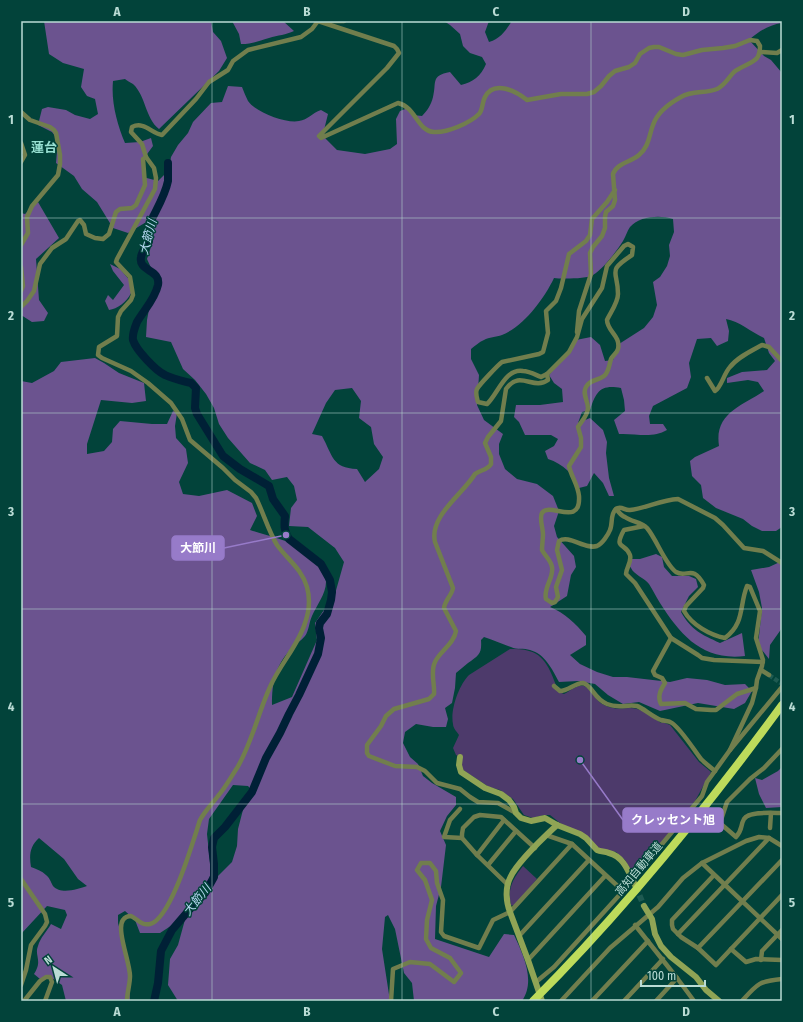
<svg xmlns="http://www.w3.org/2000/svg" width="803" height="1022" font-family="'Fira Sans Condensed','Noto Sans JP',sans-serif">
<style>
.green{fill:#4d3a6b}
.forest{fill:#6b538f;fill-rule:evenodd}
.lines{fill:none;stroke-linecap:round;stroke-linejoin:round}
.river{stroke:#002036;stroke-width:8}
.street-tunnel{stroke:#1e5a51;stroke-width:4.5;stroke-dasharray:4.5 2;stroke-linecap:butt}
.secondary-tunnel{stroke:#1e5a51;stroke-width:6;stroke-dasharray:6 3;stroke-linecap:butt}
.street{stroke:#717e4d;stroke-width:4.5}
.secondary{stroke:#90a455;stroke-width:6}
.highway{stroke:#bddb5b;stroke-width:8}
.grid{fill:none;stroke:#badcd5;stroke-width:1;stroke-opacity:0.55}
.labels{text-anchor:middle;dominant-baseline:central;stroke-width:3;stroke-linejoin:round;paint-order:stroke}
.street-label{font-size:11px;fill:#badcd5;stroke:#02433a}
.water-label{font-size:12px;font-style:italic;fill:#b6d8f2;stroke:#02433a}
.quarter-label{font-size:13px;font-weight:bold;fill:#98e1d3;stroke:#02433a}
.leader{fill:none;stroke:#977bc9;stroke-width:1.5}
.callout-dot{fill:#977bc9;stroke:#02433a;stroke-width:1.5}
.callout{fill:#977bc9;stroke:#977bc9;stroke-width:1.5}
.callout-label{font-size:12px;text-anchor:middle;font-weight:bold;fill:#fff}
.neatline{fill:none;stroke:#badcd5;stroke-width:1.5}
.grid-label{font-size:13px;text-anchor:middle;font-weight:bold;fill:#badcd5}
</style>
<rect width="100%" height="100%" fill="#02433a"/>
<g class="green">
<path d="M510 649C516 649 523 649 529 651 548 656 552 677 559 692L564 694C570 691 577 684 584 686 592 689 595 701 604 705 618 712 626 706 637 709 645 711 654 718 661 723L662 722 670 725 699 762 711 772 695 801 635 874 633 873 625 860 616 852 601 849 560 823 550 815H544L533 818 524 815 513 799 500 790 489 787 463 770 462 767V758L456 755 453 748 459 735C457 732 453 728 453 724 450 710 459 685 469 675Z"/>
<path d="M523 866 537 879 514 906 511 905C507 888 513 879 523 866Z"/>
</g>
<g class="forest">
<path d="M44 21H211L213 32 221 41 227 58 219 71 159 129C145 118 146 96 133 84 130 82 127 81 125 79L113 81C111 102 117 124 125 143L140 142 151 138 153 146 142 161 143 177 158 181 169 170 171 157 178 145 188 133 193 122 211 103 222 102 228 86 242 87C244 92 246 97 248 101 255 112 287 124 299 121 308 120 312 113 321 110L328 114 324 130 325 138 337 150 365 154 390 149 397 144 396 119 400 111 408 108 413 115 422 116C427 111 431 105 433 97 437 82 430 76 450 72L461 85C473 82 481 76 486 64L482 57 470 53 463 46 460 34 450 25 444 21H489L485 32 489 42C501 38 505 31 512 21H782V23C769 25 759 31 749 40L764 56 771 60 782 73V527L776 531H762L752 526 743 519 716 508 703 498 701 485 692 476 690 461 695 457 719 446C714 413 742 406 764 391L758 382 748 380 727 383V378L742 372 767 370 775 361 769 353 764 338C751 332 739 321 726 319L729 331 728 341 717 346 711 338 697 339 689 363 691 377 687 388 653 406 649 416 650 424H663L667 430C652 439 635 433 619 434L614 420 625 411 624 400 621 388C600 384 596 392 590 410L582 412 578 423 590 418 603 430 607 442 606 453 609 478 614 496H609L603 483 594 473 587 486 579 488C574 474 563 464 548 459L545 451 554 446 558 439 551 435H525L519 422 514 417 516 405H540L563 402 562 389 554 383 549 375 576 340 591 337 600 345 605 361 613 360 619 344 644 328 653 317 657 305 653 282 660 277 667 266 670 256 669 245 674 232 673 219C660 215 640 216 630 227 627 231 626 236 623 241 616 252 604 268 593 275 587 279 561 279 554 278 544 299 524 326 502 335 496 337 489 337 484 340 479 342 475 346 471 349V359L479 375 477 405 484 420 503 434 499 444V454L505 469 517 479 537 484 553 496 559 511 554 526 557 537 574 556 576 567 571 575 567 596 550 607C565 613 575 623 586 636V645L570 655 580 664 597 672 613 677H627L670 682 687 678 707 680 725 685 745 684 752 691 745 703 734 709 698 703 660 711 639 702 623 704 608 695 595 684 578 681 559 682C552 669 545 654 530 650 524 648 517 650 511 647 502 644 493 640 484 637L481 640C482 654 479 655 468 663 464 666 460 670 456 673L455 688 452 703 445 708 448 719 446 727H433L416 724 405 732 403 743 410 757 418 764 423 776 432 783 456 797V805L447 816 440 831 446 845 441 887 436 906 435 939 489 957 504 934 514 935C523 954 536 981 522 1001H414L412 983 404 973 395 929 388 915 385 917 382 949 390 1001H178L168 985 170 959 178 945 186 916 160 933H140L135 920 125 911 118 915V923L128 960 130 1001H66L62 985 52 978 40 979 34 974C43 960 34 956 38 946 40 938 47 931 51 924L61 929 67 915 65 910 47 906 21 934V381L32 383 54 371 61 362 95 358 104 363 119 373 144 383 146 401 132 403 101 400 87 444V454L104 451 112 442 113 429 120 421 152 424H167L173 411 177 413 175 426 176 438 186 449 188 463 179 482 183 494 199 496 227 490 252 503 257 516 250 530C276 538 313 545 323 574 324 576 326 580 326 582 326 594 316 606 312 616 309 622 309 631 305 636 301 641 295 644 291 649 275 666 272 682 272 705L292 697 317 640 315 623 335 594 344 562 335 548 308 527 289 526 291 508 297 500 294 486 287 477 272 480 265 470 250 463 228 438 219 424 214 408 206 394 195 380 183 369 171 342 146 337 147 320 150 304 159 285 147 259 153 241V218L128 233 113 228 97 202 82 189 74 176 56 163 58 140 52 132 38 125 42 109 48 107 66 110 75 115 90 119 98 114 95 99 87 96 81 87 84 69 63 63 49 54ZM352 388 361 401 359 418 371 427 374 444 383 457 379 469 365 482 357 469C332 468 333 456 322 436L312 434 326 403 335 390ZM233 785 248 786 255 794 244 806 238 829 237 846 232 862 207 887 211 872 207 834 209 819ZM39 838 64 859 78 879 87 886C78 889 61 895 53 886 51 882 49 877 46 875 42 871 36 869 31 867 29 855 30 846 39 838Z"/>
<path d="M232 21H283L294 31C286 35 278 35 269 38 258 41 253 44 241 44L239 34Z"/>
<path d="M38 202 59 238 36 259 39 300 48 313 44 321 32 322 21 315V213L25 214Z"/>
<path d="M110 264 120 269 132 283C131 286 132 290 131 293 127 302 117 309 109 310L105 301 108 295 113 300 124 285 113 271Z"/>
<path d="M656 554 662 557 664 567 672 576H689L696 579 698 587 689 596 681 612C692 631 701 634 720 643L742 633 745 656C703 661 681 636 660 603 656 597 653 590 649 584 645 578 634 575 631 568 629 566 629 562 628 559H640Z"/>
<path d="M782 561V628L770 645 769 659 758 645 762 608 759 592 751 570 769 567Z"/>
<path d="M782 767V807L766 808 759 794 755 778 762 780 778 771Z"/>
</g>
<g class="lines">
<path class="river" d="M154 1001 158 983 161 951 172 930 190 909 205 893 214 877V864L212 847 214 838 225 827 252 792 266 758 280 733 289 714 299 695 318 654 321 638 319 628 320 623 327 614 331 600 332 592 330 580 321 564 289 539C284 532 284 525 285 516L273 499 269 486 240 469 223 456 197 414 195 408 196 388 191 383C183 381 173 379 165 375 156 371 136 350 133 340 132 334 135 327 137 322 144 310 155 299 158 285 161 269 138 272 141 257 142 251 147 246 149 241 150 235 147 229 150 223 156 210 165 196 168 181 168 176 168 169 168 163"/>
<path class="street-tunnel" d="M769 675 782 684"/>
<path class="secondary-tunnel" d="M636 887 644 906"/>
<g class="street">
<path d="M318 21 394 46 397 49 399 53 387 68 319 136 321 138 398 103C416 107 417 131 434 132 447 133 470 123 479 114 483 110 482 102 485 97 494 79 517 92 527 100L561 94H587L594 92 601 86 609 76 615 71 629 67 635 63 640 54 649 48 654 47H659L676 54 683 55 702 50 723 48 735 46 750 40 757 41 760 46C760 50 760 54 757 58 752 64 741 66 734 72 728 78 725 85 717 89 705 94 693 90 681 97 670 103 657 113 653 125 649 135 649 147 639 155 631 162 617 163 613 174L615 200 613 206 606 212 605 217V228L602 236 593 247 590 253 591 274 579 311 577 332"/>
<path d="M324 21H344"/>
<path d="M760 52 777 53 782 50"/>
<path d="M21 112 30 120 50 127 54 130 56 133 60 155V164L58 175 32 206 27 217 28 233 21 245"/>
<path d="M21 143 25 155 21 162"/>
<path d="M615 190 607 202 592 219 590 235 586 241 569 254 561 288 556 301 546 311 548 333 543 352 539 354 502 362C498 365 479 385 477 389 475 393 477 398 478 402L487 404C498 394 505 368 523 371 529 371 536 375 541 377L547 374 569 352 577 337 582 319 602 288 607 266 624 246 628 244 633 247 632 255C606 272 618 270 618 294 618 303 610 313 607 320 607 331 621 336 618 349 617 353 613 355 611 359 609 365 609 372 604 376 598 381 590 379 586 387 582 394 588 401 588 408 588 415 581 422 578 427L581 438V447L569 466C571 476 578 485 579 496 581 528 549 501 542 513 539 518 543 528 543 534 543 539 542 545 542 550 545 556 551 560 552 567 554 578 543 588 546 599L552 603 555 602 558 597 556 587 562 570 557 550 559 541C569 534 585 550 597 546 602 544 608 535 610 530 613 523 610 514 616 509 621 505 625 511 630 510 646 508 661 500 678 499L715 518 723 525 744 548 763 551 782 563"/>
<path d="M21 267 23 286 21 291"/>
<path d="M21 307 27 301 34 291 40 264 52 248 66 239 78 221 80 220 84 225 86 234 95 238 103 239 109 234 116 212 120 209 132 208 136 205 145 185 143 159 146 157"/>
<path d="M707 378 715 391C721 388 724 373 730 367 738 357 751 351 762 345L769 347 782 361"/>
<path d="M616 509C619 512 621 516 625 517 632 522 641 522 647 528 657 540 665 564 676 572 687 579 692 563 704 585L703 588 686 606 684 611C692 625 710 635 725 638 745 623 739 606 747 586L750 587 760 611 756 638 763 660 762 666 757 680 756 688 752 703 730 750"/>
<path d="M644 526 624 530C613 550 625 542 630 555 632 562 626 568 626 574L635 583 671 638 698 655 702 658 714 660 763 662"/>
<path d="M671 638 653 671 655 675 662 678 665 683C661 689 657 696 661 704L685 703 696 709 711 710H716L737 694 756 688"/>
<path d="M761 670 769 675"/>
<path d="M554 686 560 691C568 691 575 683 583 683 592 685 594 699 607 704 619 709 627 704 637 706 643 708 653 717 661 720 664 721 669 721 672 723 681 729 694 750 701 759 705 763 710 767 715 771"/>
<path d="M782 749 764 768 750 779 727 802 721 820V824L736 837C743 829 740 826 744 819 749 811 773 813 782 813"/>
<path d="M460 809 450 820 444 837 462 838"/>
<path d="M516 813 498 803 478 802 470 797 460 789 437 783 425 771 417 767 395 766 369 756 367 753V745L381 726 386 716 394 709 429 699 434 694C435 684 430 672 435 662 440 651 454 644 456 631L444 608C445 600 452 595 453 588L435 542C429 516 463 494 475 474 480 470 488 470 491 464V457L485 443 488 437 501 421 506 389C520 369 533 391 548 380L547 374"/>
<path d="M770 828 771 813"/>
<path d="M477 855 504 820"/>
<path d="M702 863 782 939"/>
<path d="M488 865 516 831"/>
<path d="M642 868 702 796 707 782 730 750 782 687"/>
<path d="M714 875 672 920V925L673 929 681 937 698 948 716 965 782 895"/>
<path d="M21 879 45 914 47 922 45 926 31 945 26 970 21 985"/>
<path d="M508 885 477 855 462 838V834L463 828 474 817 480 815 501 817 535 848"/>
<path d="M635 925 677 978 694 1001"/>
<path d="M678 934 769 838"/>
<path d="M519 936 588 861"/>
<path d="M698 948 782 860"/>
<path d="M731 949 746 962 756 959 782 960"/>
<path d="M528 960 605 876"/>
<path d="M761 960 762 951 782 930"/>
<path d="M536 982 554 967 623 891 572 844 546 835"/>
<path d="M24 1001 40 981 46 977H50L52 982 45 1001"/>
<path d="M127 1001C127 993 130 984 130 976 130 963 116 929 123 920 125 917 128 916 131 916 138 919 141 926 150 924 171 919 193 841 200 820 205 811 212 804 218 796 225 788 231 777 237 768 252 743 258 713 270 687 280 664 298 646 305 623 309 612 310 598 307 587 302 569 287 559 277 545 269 532 263 512 256 498L251 492 235 480 223 468 190 440 182 419 171 403 148 383 131 371 102 358 98 355 99 347 117 336 118 317 121 311 131 300 133 295 130 277 116 262 117 259 155 189 156 178 154 168 146 157 142 144 131 132 132 127C144 121 151 133 162 135L196 99 209 82 228 70 233 61 248 50 301 37 312 29 318 21"/>
<path d="M391 1001 393 969 410 962 430 964 454 982 461 973 450 958 431 948 426 939 427 920 432 900 425 880 417 870 421 863H430L436 871 437 883 443 900 441 932 444 936 479 948 493 920 510 912 572 844"/>
<path d="M561 1001 610 948 658 907 683 878 702 863 746 841 759 837 769 838 782 846"/>
<path d="M592 1001 648 941"/>
<path d="M624 1001 663 959"/>
<path d="M656 1001 677 978"/>
<path d="M742 1001C757 984 759 981 782 979"/>
</g>
<g class="secondary">
<path d="M460 757 459 765 461 772 485 788 501 794 509 800 514 807 516 813 521 818 531 821 545 818 557 825 580 834 586 838 597 850C601 852 605 851 609 853 625 857 629 874 636 887"/>
<path d="M644 906 652 919 655 934 661 946 671 957 696 977 706 990 719 1001"/>
<path d="M542 1001 528 960 510 912C506 902 505 888 510 878 517 862 543 838 557 825"/>
</g>
<path class="highway" d="M533 1001C624 910 706 809 782 705"/>
</g>
<path class="grid" d="M212 21V1001M402 21V1001M591 21V1001M21 218H782M21 413H782M21 609H782M21 804H782"/>
<g class="labels">
<g class="street-label">
<text transform="translate(639 869) rotate(-50)">高知自動車道</text>
</g>
<g class="water-label">
<text transform="translate(148 237) rotate(-75)">大節川</text>
<text transform="translate(197 900) rotate(-51)">大節川</text>
</g>
<g class="quarter-label">
<text x="44" y="147">蓮台</text>
</g>
</g>
<path class="leader" d="M286 535L224 548M580 760L623 820"/>
<g class="callout-dot">
<circle cx="286" cy="535" r="4"/>
<circle cx="580" cy="760" r="4"/>
</g>
<g class="callout">
<rect x="172" y="536" width="52" height="24" rx="4"/>
<rect x="623" y="808" width="100" height="24" rx="4"/>
</g>
<g class="callout-label">
<text x="198" y="552">大節川</text>
<text x="673" y="824">クレッセント旭</text>
</g>
<rect width="803" height="1022" fill="none" stroke="#02433a" stroke-width="44"/>
<g transform="translate(54 968) rotate(324)" stroke="#02433a" stroke-width="3" paint-order="stroke">
<path d="M0-3L7 15L0 10L-7 15Z" fill="#badcd5"/>
<text y="-6" font-size="11" font-weight="bold" text-anchor="middle" fill="#badcd5">N</text>
</g>
<path d="M641 980v6h64v-6" fill="none" stroke="#badcd5" stroke-width="2"/>
<text x="647" y="980" font-size="12" fill="#badcd5" stroke="#02433a" stroke-width="3" paint-order="stroke">100 m</text>
<rect x="22" y="22" width="759" height="978" class="neatline"/>
<g class="grid-label">
<text x="117" y="16">A</text>
<text x="307" y="16">B</text>
<text x="496" y="16">C</text>
<text x="686" y="16">D</text>
<text x="11" y="124">1</text>
<text x="792" y="124">1</text>
<text x="11" y="320">2</text>
<text x="792" y="320">2</text>
<text x="11" y="516">3</text>
<text x="792" y="516">3</text>
<text x="11" y="711">4</text>
<text x="792" y="711">4</text>
<text x="11" y="907">5</text>
<text x="792" y="907">5</text>
<text x="117" y="1016">A</text>
<text x="307" y="1016">B</text>
<text x="496" y="1016">C</text>
<text x="686" y="1016">D</text>
</g>
</svg>
